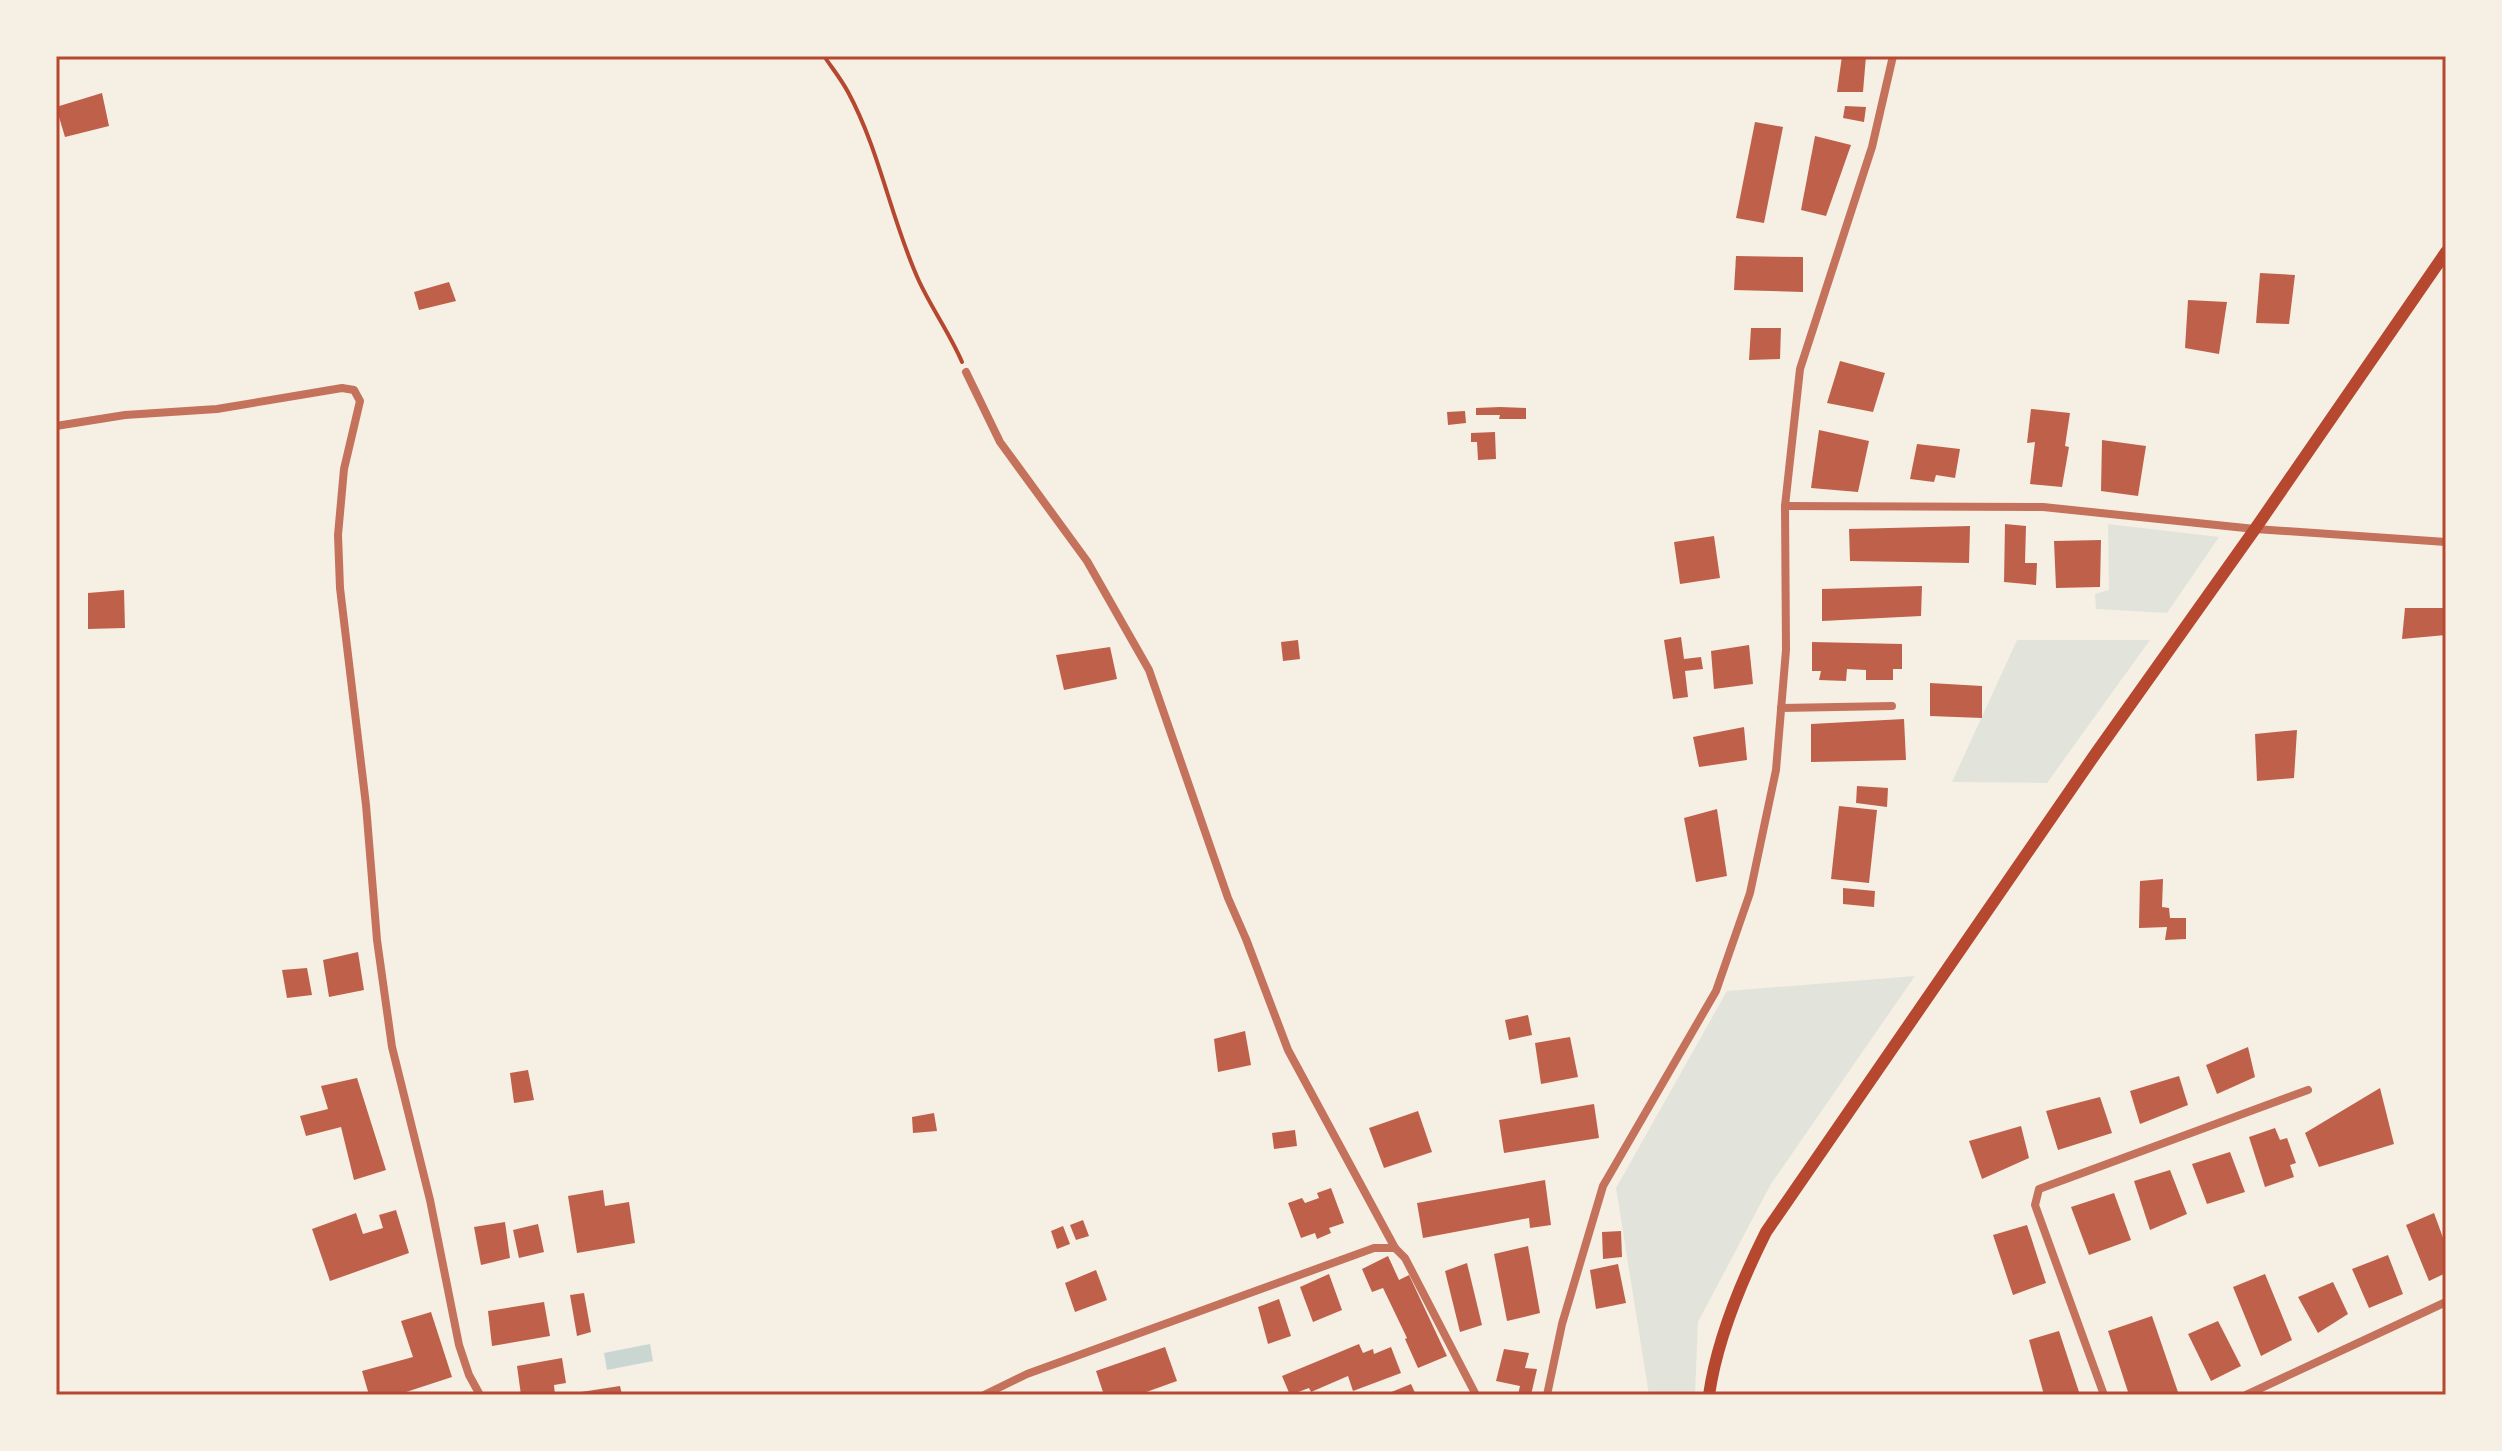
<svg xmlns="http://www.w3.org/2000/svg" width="2502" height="1451" font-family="Mulish,sans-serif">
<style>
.green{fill:#e2e4dc}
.water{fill:#c9d6d2}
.building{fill:#bf614a}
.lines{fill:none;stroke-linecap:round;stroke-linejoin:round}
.path{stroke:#b5482f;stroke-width:4}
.minor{stroke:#c5725c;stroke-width:8}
.secondary{stroke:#b5482f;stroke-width:12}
.neatline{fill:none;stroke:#b5482f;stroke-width:3}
</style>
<rect width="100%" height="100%" fill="#f6efe4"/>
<g class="green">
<path d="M2108 524 2219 537 2167 613 2096 609 2095 594 2109 590Z"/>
<path d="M2017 640H2150L2047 783 1952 782Z"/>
<path d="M1915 976 1771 1184 1698 1322 1695 1395H1649L1616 1188 1727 991Z"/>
</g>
<path class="water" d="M650 1344 653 1361 607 1370 604 1353Z"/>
<g class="building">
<path d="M1842 56H1866L1863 92H1837Z"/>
<path d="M102 93 109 126 65 137 56 107Z"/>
<path d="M1845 106 1866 107 1864 122 1843 118Z"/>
<path d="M1755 122 1783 127 1764 223 1736 218Z"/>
<path d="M1815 136 1851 145 1826 216 1801 210Z"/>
<path d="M1736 256 1803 257V292L1734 290Z"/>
<path d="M2260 273 2295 275 2289 324 2256 323Z"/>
<path d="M449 282 456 301 419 310 414 292Z"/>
<path d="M2188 300 2227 302 2219 354 2185 348Z"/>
<path d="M1751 328H1781L1780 359 1749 360Z"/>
<path d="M1840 361 1885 373 1873 412 1827 403Z"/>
<path d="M1500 407 1526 408V419H1499L1500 415H1476V408Z"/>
<path d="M2031 409 2070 413 2065 446 2069 447 2062 487 2030 484 2035 442 2027 443Z"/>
<path d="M1465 411 1466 423 1448 425 1447 412Z"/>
<path d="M1819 430 1869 441 1858 492 1811 488Z"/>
<path d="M1495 432 1496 459 1478 460 1477 442H1471V433Z"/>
<path d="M2102 440 2146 446 2138 496 2101 491Z"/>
<path d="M1917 444 1960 449 1955 478 1936 475 1934 482 1910 479Z"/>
<path d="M2005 524 2026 526 2025 563H2037L2036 585 2004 582Z"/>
<path d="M1970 526 1969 563 1850 561 1849 529Z"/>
<path d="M1714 536 1720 578 1680 584 1674 542Z"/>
<path d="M2101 540 2100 587 2056 588 2054 541Z"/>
<path d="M1922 586 1921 616 1822 621V589Z"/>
<path d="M124 590 125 628 88 629V593Z"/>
<path d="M2405 608H2446V635L2402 639Z"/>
<path d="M1681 637 1684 659 1701 657 1703 669 1685 671 1688 697 1673 699 1664 640Z"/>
<path d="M1298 640 1300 659 1283 661 1281 642Z"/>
<path d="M1812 642 1902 644V669H1893V680H1866V670L1847 669 1846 681 1819 680 1821 671H1812Z"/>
<path d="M1749 645 1753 684 1714 689 1711 651Z"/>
<path d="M1110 647 1117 679 1064 690 1056 655Z"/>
<path d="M1930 683 1982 686V718L1930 716Z"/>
<path d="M1904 719 1906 760 1811 762V724Z"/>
<path d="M1744 727 1747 760 1699 767 1693 737Z"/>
<path d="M2297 730 2294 778 2257 781 2255 734Z"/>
<path d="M1857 786 1888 788 1887 807 1856 803Z"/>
<path d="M1839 806 1877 810 1869 883 1831 879Z"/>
<path d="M1717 809 1727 876 1696 882 1684 818Z"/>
<path d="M2163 879 2162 907 2169 908 2170 918H2186V939L2165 940 2167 927 2139 928 2140 881Z"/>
<path d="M1843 888 1875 891 1874 907 1843 904Z"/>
<path d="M358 952 364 990 329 997 323 960Z"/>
<path d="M307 968 312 995 287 998 282 970Z"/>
<path d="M1528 1015 1532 1035 1509 1040 1505 1020Z"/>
<path d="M1245 1031 1251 1065 1218 1072 1214 1039Z"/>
<path d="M1570 1037 1578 1077 1541 1084 1535 1043Z"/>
<path d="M2248 1047 2255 1077 2217 1094 2206 1065Z"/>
<path d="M528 1070 534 1100 514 1103 510 1073Z"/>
<path d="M2179 1076 2188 1105 2140 1124 2130 1091Z"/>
<path d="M357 1078 386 1170 354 1180 341 1127 306 1136 300 1116 328 1109 321 1086Z"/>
<path d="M2380 1088 2394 1144 2319 1167 2305 1133Z"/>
<path d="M2100 1097 2112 1133 2058 1150 2046 1111Z"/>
<path d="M1594 1104 1599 1138 1504 1153 1499 1120Z"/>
<path d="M1418 1111 1432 1152 1384 1168 1369 1128Z"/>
<path d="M934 1113 937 1131 913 1133 912 1117Z"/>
<path d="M2021 1126 2029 1158 1982 1179 1969 1141Z"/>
<path d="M2275 1128 2280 1140 2287 1138 2296 1163 2290 1165 2294 1177 2265 1187 2249 1137Z"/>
<path d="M1295 1130 1297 1146 1274 1149 1272 1133Z"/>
<path d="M2230 1152 2245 1192 2207 1204 2192 1164Z"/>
<path d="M2170 1170 2187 1214 2150 1230 2134 1181Z"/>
<path d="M1545 1180 1551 1225 1530 1228 1529 1218 1423 1238 1417 1203Z"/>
<path d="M1331 1188 1344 1223 1329 1228 1331 1233 1317 1239 1315 1233 1301 1238 1288 1203 1302 1198 1305 1203 1319 1198 1317 1193Z"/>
<path d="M603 1190 605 1206 629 1202 635 1243 577 1253 568 1196Z"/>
<path d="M2114 1193 2131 1240 2089 1255 2071 1207Z"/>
<path d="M396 1210 409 1253 330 1281 312 1229 356 1213 363 1234 383 1228 379 1215Z"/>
<path d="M2434 1213 2446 1246V1273L2429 1281 2406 1225Z"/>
<path d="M1083 1220 1089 1236 1076 1240 1070 1225Z"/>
<path d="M505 1222 510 1258 481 1265 474 1227Z"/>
<path d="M538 1224 544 1252 519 1258 513 1230Z"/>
<path d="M2027 1225 2046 1283 2013 1295 1993 1235Z"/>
<path d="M1063 1226 1070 1244 1057 1249 1051 1231Z"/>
<path d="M1621 1231 1622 1257 1603 1259 1602 1232Z"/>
<path d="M1528 1246 1540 1313 1507 1321 1494 1254Z"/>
<path d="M2388 1255 2403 1294 2369 1308 2352 1269Z"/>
<path d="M1388 1256 1399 1280 1409 1275 1447 1356 1418 1368 1405 1339 1407 1338 1383 1288 1372 1292 1362 1269Z"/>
<path d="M1467 1263 1482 1325 1460 1332 1445 1271Z"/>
<path d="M1618 1264 1626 1303 1596 1309 1590 1270Z"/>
<path d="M1096 1270 1107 1300 1075 1312 1065 1283Z"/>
<path d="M1329 1274 1342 1310 1313 1322 1300 1287Z"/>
<path d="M2265 1274 2292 1340 2261 1356 2233 1287Z"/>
<path d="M2333 1282 2348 1314 2318 1333 2298 1297Z"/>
<path d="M584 1293 591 1332 577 1336 570 1295Z"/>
<path d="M1279 1299 1291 1336 1268 1344 1258 1307Z"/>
<path d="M544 1302 550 1336 492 1346 488 1311Z"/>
<path d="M431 1312 452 1377 397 1395H369L362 1371 413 1357 401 1321Z"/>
<path d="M2152 1316 2179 1395H2129L2108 1331Z"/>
<path d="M2218 1321 2241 1366 2211 1381 2188 1334Z"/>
<path d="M2059 1331 2080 1395H2044L2029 1340Z"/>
<path d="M1359 1344 1363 1353 1373 1349 1374 1354 1391 1347 1401 1373 1353 1391 1348 1376 1311 1392 1309 1388 1290 1395 1282 1376Z"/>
<path d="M1165 1347 1177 1381 1138 1395H1104L1096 1371Z"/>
<path d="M1504 1349 1529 1353 1525 1368 1537 1369 1531 1395H1518L1520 1386 1496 1381Z"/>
<path d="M562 1358 566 1383 554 1385 555 1395H521L517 1366Z"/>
<path d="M1411 1384 1416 1395H1384Z"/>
<path d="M620 1386 622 1395H581V1392Z"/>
</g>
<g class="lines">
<path class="path" d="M824 56C832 68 841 79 848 92 880 151 891 220 919 281 932 309 950 334 962 362"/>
<g class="minor">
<path d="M966 372 1000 442 1087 561 1149 670 1228 898 1246 939 1288 1050 1395 1248"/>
<path d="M56 426 125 415 217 409 342 388 354 390 360 401 344 469 338 535 340 588 366 805 377 940 392 1047 430 1200 459 1345 469 1375 480 1395"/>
<path d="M1785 506 2043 507 2255 529 2446 542"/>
<path d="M1781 708 1892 706"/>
<path d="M984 1395 1027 1374 1374 1248H1395L1405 1258 1476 1395"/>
<path d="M1547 1395 1562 1324 1603 1186 1716 991 1750 893 1776 770 1786 650 1785 506 1800 369 1872 147 1893 56"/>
<path d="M2104 1395 2035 1205 2039 1189 2308 1090"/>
<path d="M2246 1395 2446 1302"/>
</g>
<path class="secondary" d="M1709 1395C1717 1339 1741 1282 1766 1232L2096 753 2255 529 2446 252"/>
</g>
<rect width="2502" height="1451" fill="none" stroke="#f6efe4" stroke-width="116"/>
<rect x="58" y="58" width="2386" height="1335" class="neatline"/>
</svg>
